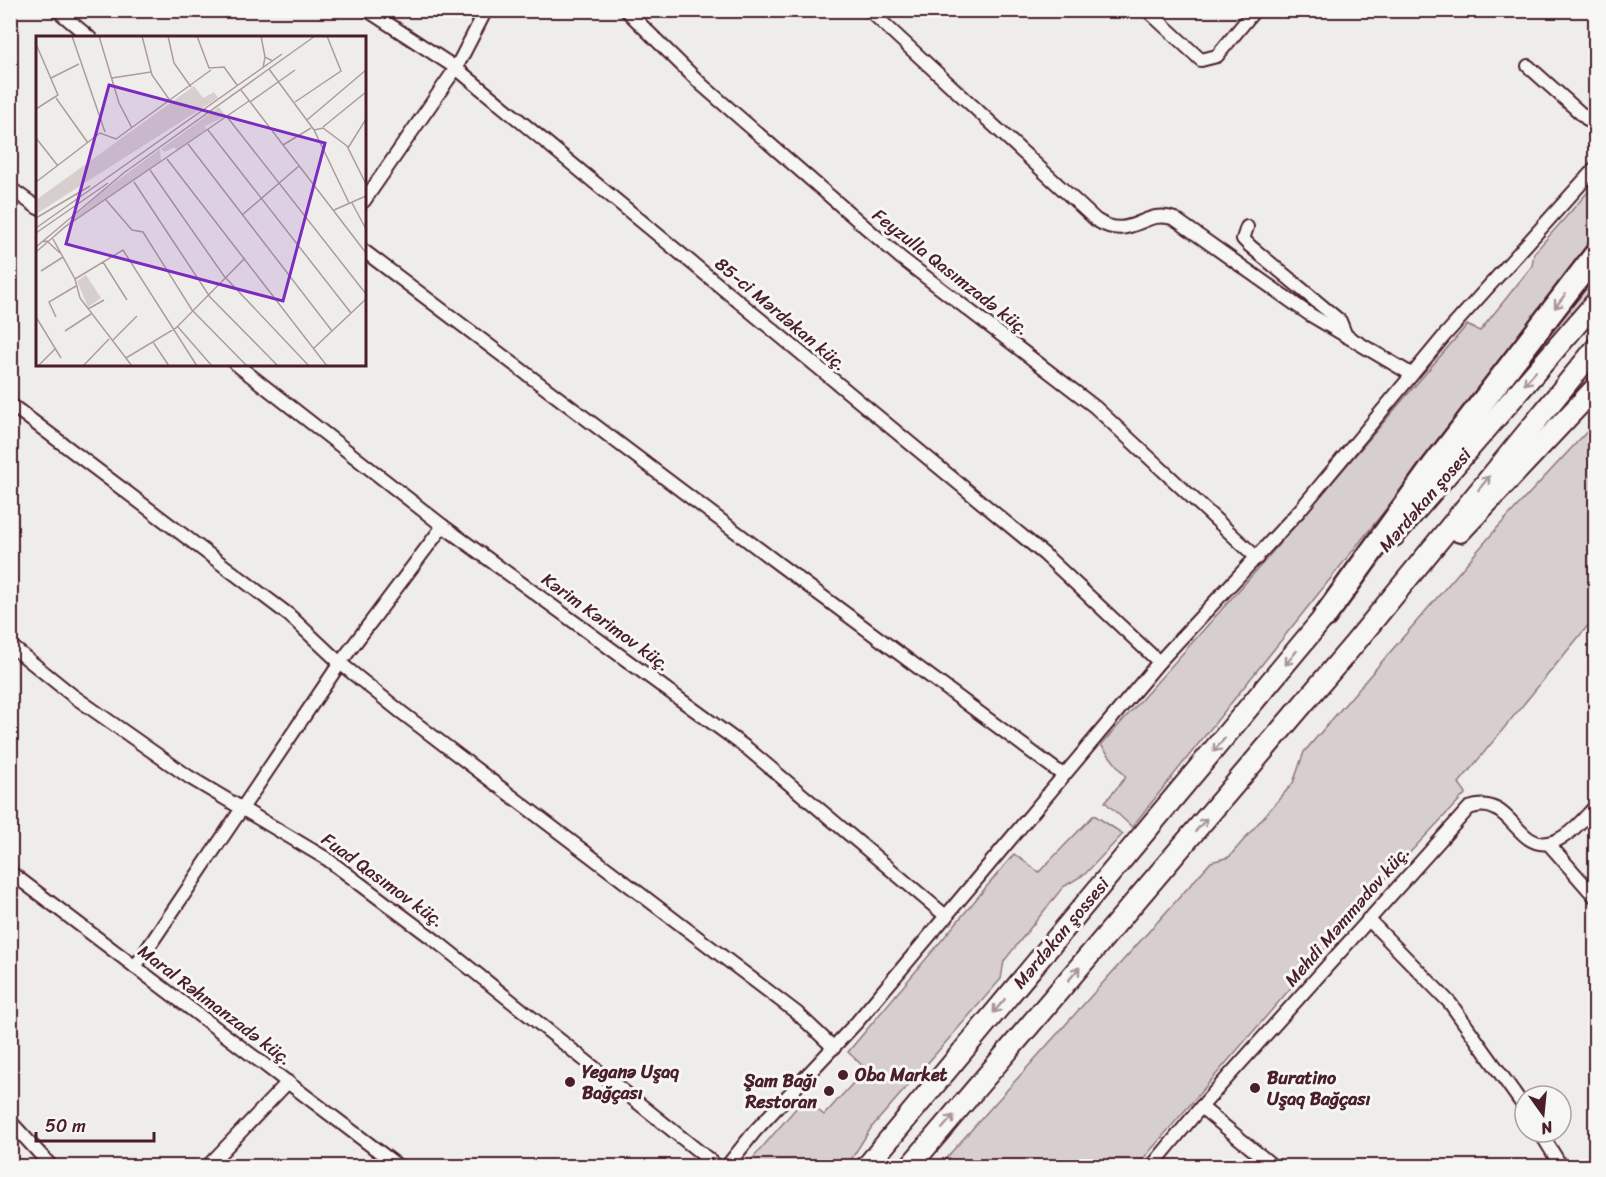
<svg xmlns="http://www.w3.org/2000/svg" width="1606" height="1177" font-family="Sriracha,sans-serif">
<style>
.green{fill:#d7cfce;stroke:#90777c;stroke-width:1.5}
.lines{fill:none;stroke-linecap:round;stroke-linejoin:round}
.street-casing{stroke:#4a1f2b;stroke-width:16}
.primary-casing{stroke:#4a1f2b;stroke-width:24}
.highway-casing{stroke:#4a1f2b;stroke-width:27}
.street{stroke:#f6f6f2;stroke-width:12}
.primary{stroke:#f6f6f2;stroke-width:20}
.highway{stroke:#f6f6f2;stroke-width:22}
.oneway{stroke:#a99598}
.poi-dot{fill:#4a1f2b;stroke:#f6f6f2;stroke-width:2}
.labels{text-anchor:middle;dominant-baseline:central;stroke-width:6;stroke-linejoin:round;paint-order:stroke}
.street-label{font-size:18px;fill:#4a1f2b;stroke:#f6f6f2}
.poi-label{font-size:18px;font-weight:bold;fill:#4a1f2b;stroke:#f6f6f2;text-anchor:start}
.inset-road{fill:none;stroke:#ad9b9e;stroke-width:1.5}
.view{fill:#7b2cbf;fill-opacity:0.15;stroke:#7b2cbf;stroke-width:3}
.inset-edge{fill:none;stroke:#4a1f2b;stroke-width:3}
</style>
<rect width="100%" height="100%" fill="#efedea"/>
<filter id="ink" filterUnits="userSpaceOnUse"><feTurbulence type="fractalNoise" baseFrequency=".0167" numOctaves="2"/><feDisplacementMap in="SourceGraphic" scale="12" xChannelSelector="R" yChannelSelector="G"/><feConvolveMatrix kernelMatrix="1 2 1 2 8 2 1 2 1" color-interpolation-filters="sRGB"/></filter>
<g filter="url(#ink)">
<g class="green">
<path d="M1595 184V234L1564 279 1454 424 1132 827 1105 802 1126 777 1101 745 1263 563 1467 325 1480 331 1532 266 1534 253Z"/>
<path d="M1595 278V290L1524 373 1523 367Z"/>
<path d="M1595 423V617L1459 783 1466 793 1384 880 1137 1166H939L1211 862 1229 857 1293 783 1304 752 1498 527Z"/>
<path d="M1094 815 1123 834 1085 874 1063 887 1004 961 1001 979 871 1128 847 1166H746L804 1099 824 1115 866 1069 848 1052 1014 854 1039 872Z"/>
</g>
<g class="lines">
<defs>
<g id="street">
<path d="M57 10 90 38"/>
<path d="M367 10 456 68 1044 554 1159 662"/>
<path d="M626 10 702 85 901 258 1095 407 1257 558"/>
<path d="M869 10 1096 220C1132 243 1143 207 1175 219L1309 314 1411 374"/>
<path d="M1147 10 1201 60 1217 56 1255 10"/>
<path d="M1528 66 1596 127"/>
<path d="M10 188 38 208"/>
<path d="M364 201 456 68 486 10"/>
<path d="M1247 227 1243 239 1250 246 1340 321 1346 336"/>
<path d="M364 251 780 565 1063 775"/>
<path d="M236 364 443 526 748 749 947 917"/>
<path d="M10 404 289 615 340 663 401 712 797 1013 834 1048"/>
<path d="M10 645 72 695 146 747 189 777 327 859 436 941 717 1166"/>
<path d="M1548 843 1596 898"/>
<path d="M10 872 398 1166"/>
<path d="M1368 919 1450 1003 1525 1108"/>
<path d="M135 967 340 663 443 526"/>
<path d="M1201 1107 1273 1166"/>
<path d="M10 1121 51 1166"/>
<path d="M1540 1132 1561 1166"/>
<path d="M208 1166 288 1082"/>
<path d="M727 1166 755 1131 857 1022 1159 662 1299 511 1445 335 1596 167"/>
<path d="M1152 1166 1201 1107 1469 808C1510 793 1516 849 1548 843 1567 840 1583 819 1596 806"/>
</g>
<g id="primary">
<path d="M1460 532 1596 387"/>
<path d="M1394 536 1596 302"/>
<path d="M867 1166 1335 604"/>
<path d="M910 1166 1355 643 1596 348"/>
</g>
<path id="highway" d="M1325 616 1434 465 1596 254"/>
</defs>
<use href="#street" class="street-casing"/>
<use href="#primary" class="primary-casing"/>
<use href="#highway" class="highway-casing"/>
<use href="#street" class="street"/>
<use href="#primary" class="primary"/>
<use href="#highway" class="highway"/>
</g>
<defs><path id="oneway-shaft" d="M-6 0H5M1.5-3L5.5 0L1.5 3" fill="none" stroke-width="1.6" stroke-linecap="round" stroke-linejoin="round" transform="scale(1.5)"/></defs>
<g class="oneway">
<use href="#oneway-shaft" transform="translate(1560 301) rotate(128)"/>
<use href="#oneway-shaft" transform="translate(1530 378) rotate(131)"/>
<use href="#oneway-shaft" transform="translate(1484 483) rotate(-51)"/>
<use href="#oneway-shaft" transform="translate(1291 658) rotate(129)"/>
<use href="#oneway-shaft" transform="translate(1219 745) rotate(130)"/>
<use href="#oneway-shaft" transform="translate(1201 825) rotate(-50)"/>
<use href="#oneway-shaft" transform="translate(1074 974) rotate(-50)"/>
<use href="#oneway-shaft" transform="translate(999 1006) rotate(130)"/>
<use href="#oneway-shaft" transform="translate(948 1122) rotate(-49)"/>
</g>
</g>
<g class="poi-dot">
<circle cx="843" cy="1075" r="6"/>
<circle cx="570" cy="1082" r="6"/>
<circle cx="1255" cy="1088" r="6"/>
<circle cx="829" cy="1091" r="6"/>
</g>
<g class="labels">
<g class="street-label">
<text transform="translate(951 272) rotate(38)">Feyzulla Qasımzadə küç.</text>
<text transform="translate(781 314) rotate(40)">85-ci Mərdəkan küç.</text>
<text transform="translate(1425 500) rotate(-49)">Mərdəkan şosesi</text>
<text transform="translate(606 622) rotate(36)">Kərim Kərimov küç.</text>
<text transform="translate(383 880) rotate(36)">Fuad Qasımov küç.</text>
<text transform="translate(1347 916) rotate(-49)">Mehdi Məmmədov küç.</text>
<text transform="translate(1061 933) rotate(-50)">Mərdəkan şossesi</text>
<text transform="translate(215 1005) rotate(37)">Maral Rəhmanzadə küç.</text>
</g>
<g class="poi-label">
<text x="582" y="1072">Yeganə Uşaq<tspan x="582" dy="21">Bağçası</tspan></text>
<text x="855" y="1075">Oba Market</text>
<text x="1267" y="1078">Buratino<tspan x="1267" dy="21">Uşaq Bağçası</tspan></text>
<text x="817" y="1081" text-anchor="end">Şam Bağı<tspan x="817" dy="21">Restoran</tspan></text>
</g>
</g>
<g transform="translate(36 36)">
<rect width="330" height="330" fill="#efedea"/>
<path d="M158 50 167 62 178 56 182 62 0 178V164ZM183 71 190 80 169 90 170 93 141 114 138 111 129 116 125 113ZM124 113 125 125 18 199 66 156ZM50 239 65 262 52 271 41 245Z" fill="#d7cfce"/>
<path class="inset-road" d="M36 0 69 96M63 0 83 67 96 92M106 0 116 39 135 66M132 0 138 27 155 51M161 0 173 32 188 31 201 49M225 0 229 21M0 8 22 59 0 73M227 32 229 21 237 25M233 33 278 94 313 167M15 42 43 28M76 42 115 36M205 54 330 217M20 62 52 107M214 66 259 34M259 66 305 35 291 0M192 82 330 258M271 84 330 34M287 91 330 56M172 94 315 277M278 94 287 92 311 110 330 148M0 102 22 130M152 108 296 295M247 109 275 92M312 112 330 83M131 123 291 330M114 134 188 240 273 330M89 136 279 0M0 146 64 97 80 103 175 34M98 146 174 261 242 330M70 164 96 194 107 196 156 274 211 330M316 167 330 193M298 174 330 160M206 179 263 130M0 182 54 150M0 192 246 18M0 197 72 147M17 203 39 243 44 262 96 330M5 206 11 205 24 217M0 211 90 135M0 216 29 191 213 65M67 226 91 264M5 235 27 221M39 243 87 214 161 330M52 273 68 264M0 281 25 322M20 281 13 266 40 250M142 291 176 330M29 295 55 278M76 305 101 280M117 306 133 330M278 312 330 263M90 322 140 292 209 222M2 330 19 313M47 330 73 303"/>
<path class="view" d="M73 49 289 107 247 265 30 208Z"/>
<rect width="330" height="330" class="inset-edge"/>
</g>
<rect width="1606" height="1177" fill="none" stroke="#f6f6f2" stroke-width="36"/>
<rect x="18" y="18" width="1570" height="1141" fill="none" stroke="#4a1f2b" stroke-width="2" filter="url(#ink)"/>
<g transform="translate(1543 1114) rotate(165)"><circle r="28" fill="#f6f6f2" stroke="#b1a0a2" stroke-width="1.5"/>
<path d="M0-4.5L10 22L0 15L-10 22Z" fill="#4a1f2b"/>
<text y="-9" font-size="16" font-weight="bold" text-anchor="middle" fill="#4a1f2b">N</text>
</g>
<path d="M36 1132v9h118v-9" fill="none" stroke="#4a1f2b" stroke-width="3"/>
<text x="45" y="1132" font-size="18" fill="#4a1f2b" stroke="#f6f6f2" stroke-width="4.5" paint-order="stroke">50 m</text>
</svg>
